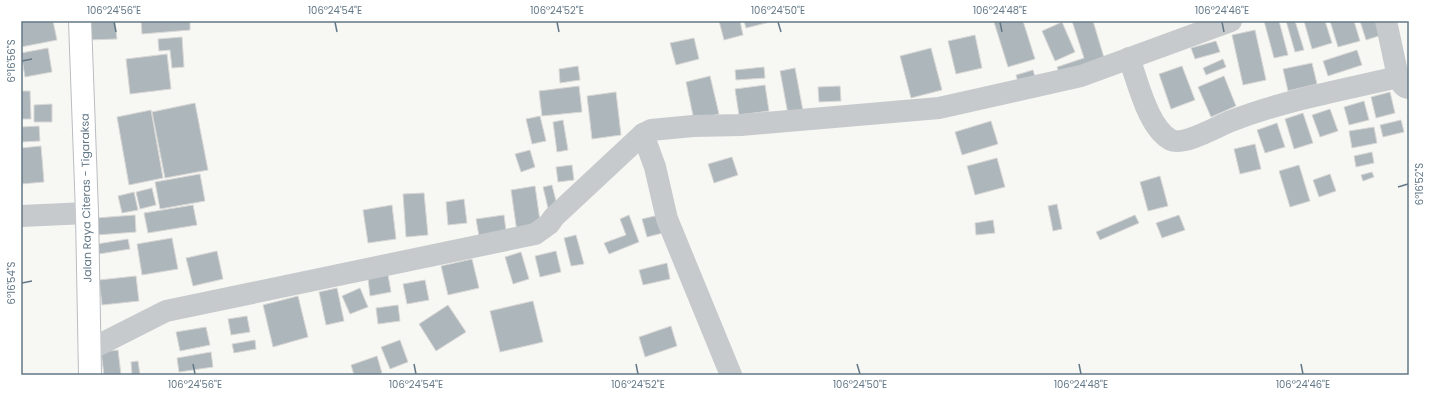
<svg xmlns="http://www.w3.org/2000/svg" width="1430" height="396" font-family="Poppins,sans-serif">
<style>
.building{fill:#adb6bb;stroke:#d9d8d6}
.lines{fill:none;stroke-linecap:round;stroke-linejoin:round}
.primary-casing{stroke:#b9bdc1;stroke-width:24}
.minor{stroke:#c6cacd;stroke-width:22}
.tertiary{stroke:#c6cacd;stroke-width:22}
.primary{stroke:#fff;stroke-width:22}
.ticks{fill:none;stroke:#637887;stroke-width:1.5}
.labels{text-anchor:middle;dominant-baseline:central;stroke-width:4;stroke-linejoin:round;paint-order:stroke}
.street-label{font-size:11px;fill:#637887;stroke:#fff}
.neatline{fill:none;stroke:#637887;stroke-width:1.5}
.ticks-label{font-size:10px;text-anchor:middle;fill:#637887}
</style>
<rect width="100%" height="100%" fill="#f7f7f3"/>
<g class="building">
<path d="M21 21H53L57 40 21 47Z"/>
<path d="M115 21 117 39 87 40 86 22Z"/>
<path d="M141 21H190V30L142 34Z"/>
<path d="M719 21H740L743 35 724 40Z"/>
<path d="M744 21H769L770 22 746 28Z"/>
<path d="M996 21H1023L1035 59 1008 67 994 22Z"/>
<path d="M1072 21H1093L1105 61 1060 76 1057 67 1084 58Z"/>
<path d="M1264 21H1279L1288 55 1274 58Z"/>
<path d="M1286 21H1295L1304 50 1295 52Z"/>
<path d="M1304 21H1325L1332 43 1312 49Z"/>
<path d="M1330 21H1354L1360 41 1338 47Z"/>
<path d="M1360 21H1381L1385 34 1366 40Z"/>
<path d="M1062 22 1075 52 1055 61 1042 31Z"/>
<path d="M1255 30 1266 80 1243 85 1232 35Z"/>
<path d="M975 35 982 68 956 74 948 41Z"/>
<path d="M182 37 184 67 172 68 170 50 159 51 158 39Z"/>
<path d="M694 38 699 59 676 65 670 43Z"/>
<path d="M1216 41 1220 52 1195 59 1191 48Z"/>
<path d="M48 48 52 72 25 77 21 53Z"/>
<path d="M931 48 942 90 911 98 900 56Z"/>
<path d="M1357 50 1362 65 1328 76 1323 61Z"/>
<path d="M167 54 171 89 130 94 126 59Z"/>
<path d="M1223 59 1226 67 1206 75 1203 68Z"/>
<path d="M1312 63 1317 84 1288 91 1283 69Z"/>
<path d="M578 66 580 80 560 83 559 69Z"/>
<path d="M1182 66 1195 100 1171 109 1159 74Z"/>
<path d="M764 67 765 78 736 80 735 70Z"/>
<path d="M795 68 803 111 788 114 780 71Z"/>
<path d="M1033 70 1036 80 1019 85 1016 75Z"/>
<path d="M710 76 719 114 694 120 686 82Z"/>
<path d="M1224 76 1236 106 1211 117 1198 87Z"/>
<path d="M765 85 769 111 739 115 735 89Z"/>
<path d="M579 86 582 112 542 116 539 91Z"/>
<path d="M840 86 841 101 819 102 818 87Z"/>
<path d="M21 91H30L31 119H21Z"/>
<path d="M616 92 621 135 592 139 587 96Z"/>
<path d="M1390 92 1395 113 1376 118 1371 97Z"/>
<path d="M1364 101 1369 120 1349 125 1344 107Z"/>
<path d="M195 103 208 170 165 178 152 112Z"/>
<path d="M52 104V122H34V105Z"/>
<path d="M1330 109 1338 131 1320 137 1312 115Z"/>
<path d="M151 110 163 178 129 185 117 117Z"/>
<path d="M1303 113 1313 143 1294 149 1285 119Z"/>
<path d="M540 116 546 141 532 144 526 119Z"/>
<path d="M563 120 568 150 557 152 553 122Z"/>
<path d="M1401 120 1404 132 1383 137 1380 125Z"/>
<path d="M991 121 998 144 962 155 955 132Z"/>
<path d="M1277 123 1285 147 1265 153 1257 130Z"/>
<path d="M39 126 40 141 21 142V127Z"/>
<path d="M1374 127 1377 143 1352 148 1349 131Z"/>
<path d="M1255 144 1261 169 1240 174 1234 149Z"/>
<path d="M41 146 44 182 21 184V148Z"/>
<path d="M530 150 535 167 521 172 515 154Z"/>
<path d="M1372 152 1374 163 1356 167 1354 156Z"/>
<path d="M732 157 738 175 714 183 708 164Z"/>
<path d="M997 158 1005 187 975 195 967 166Z"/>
<path d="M572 165 574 180 558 182 556 167Z"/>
<path d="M1299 165 1310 201 1290 207 1279 171Z"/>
<path d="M1372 172 1374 177 1363 181 1361 175Z"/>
<path d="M200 174 205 201 160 209 155 182Z"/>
<path d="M1330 174 1336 191 1319 197 1313 180Z"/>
<path d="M1160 176 1168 206 1148 211 1140 182Z"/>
<path d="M552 185 557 205 548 208 543 187Z"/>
<path d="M535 186 541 228 517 232 511 190Z"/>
<path d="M152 188 156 205 140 209 136 192Z"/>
<path d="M134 192 138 210 122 213 118 196Z"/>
<path d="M424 193 428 235 406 237 403 194Z"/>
<path d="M464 199 467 223 448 225 446 202Z"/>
<path d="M1057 204 1062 229 1053 231 1048 206Z"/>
<path d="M193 205 197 225 148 233 144 213Z"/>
<path d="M392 205 396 239 368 243 363 210Z"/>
<path d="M135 215 136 232 97 235 96 218Z"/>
<path d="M504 215 506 231 479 236 476 219Z"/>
<path d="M629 215 639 242 609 254 604 243 626 235 620 219Z"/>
<path d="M659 215 663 233 647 237 642 219Z"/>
<path d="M1135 215 1139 223 1100 240 1096 232Z"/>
<path d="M1179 215 1185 230 1162 238 1156 223Z"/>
<path d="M993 220 995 233 976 235 975 223Z"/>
<path d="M576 235 584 264 571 266 564 238Z"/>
<path d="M172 238 178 269 142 275 137 244Z"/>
<path d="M128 239 130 249 99 254 97 244Z"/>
<path d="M217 251 223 279 193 286 186 258Z"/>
<path d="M556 251 561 272 540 277 535 256Z"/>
<path d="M521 252 529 279 513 284 505 257Z"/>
<path d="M472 259 479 288 448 295 441 266Z"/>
<path d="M667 263 670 279 643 285 639 270Z"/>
<path d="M388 275 391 292 370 296 368 278Z"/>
<path d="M136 276 139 301 102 305 99 280Z"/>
<path d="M425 280 429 300 407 304 403 284Z"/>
<path d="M337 288 344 321 326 325 319 292Z"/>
<path d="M360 288 368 307 350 314 342 296Z"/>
<path d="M298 296 308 337 273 347 263 305Z"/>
<path d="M533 301 543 342 500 352 490 311Z"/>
<path d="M398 305 400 321 378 324 376 308Z"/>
<path d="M448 305 466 332 436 351 419 324Z"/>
<path d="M247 316 250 332 231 335 228 319Z"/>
<path d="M671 326 677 346 645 357 639 337Z"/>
<path d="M206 327 210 345 180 351 176 332Z"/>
<path d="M255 340 256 349 234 353 232 344Z"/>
<path d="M400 340 408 362 390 369 381 347Z"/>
<path d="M118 350 121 375H104L101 352Z"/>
<path d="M211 352 213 367 179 372 177 358Z"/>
<path d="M377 356 382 373 376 375H354L351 365Z"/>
<path d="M138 361 140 375H132L131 362Z"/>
</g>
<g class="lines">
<defs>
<path id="primary" d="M80 21 87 213 90 375"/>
</defs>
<use href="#primary" class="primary-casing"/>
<g class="minor">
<path d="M1386 21 1398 77C1400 81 1403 88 1409 88"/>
<path d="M1129 58C1138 82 1148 128 1171 140 1184 146 1218 126 1231 121 1285 100 1342 90 1398 77"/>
<path d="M643 134 655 167 667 219 731 375"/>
<path d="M89 350 166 311 535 234 549 224 554 217 643 134 651 130 693 126 741 125 939 108 1081 76 1231 21"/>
</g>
<path class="tertiary" d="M21 216 87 213"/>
<use href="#primary" class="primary"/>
</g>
<path class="ticks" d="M114 22 116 32M335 22 337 32M557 22 559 32M778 22 781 32M1000 22 1002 32M1222 22 1224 32M22 61 32 59M1398 187 1408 184M22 283 32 281M193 364 195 374M414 364 416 374M636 364 638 374M857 364 860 374M1079 364 1081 374M1301 364 1303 374"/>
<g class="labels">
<g class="street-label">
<text transform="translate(86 198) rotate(-91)">Jalan Raya Citeras - Tigaraksa</text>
</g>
</g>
<rect width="1430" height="396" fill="none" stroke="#ffffff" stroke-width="44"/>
<rect x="22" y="22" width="1386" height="352" class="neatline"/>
<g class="ticks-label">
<text x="114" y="14">106°24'56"E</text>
<text x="335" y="14">106°24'54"E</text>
<text x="557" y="14">106°24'52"E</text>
<text x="778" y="14">106°24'50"E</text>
<text x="1000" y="14">106°24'48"E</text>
<text x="1222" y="14">106°24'46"E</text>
<text transform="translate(11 61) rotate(-90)" y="4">6°16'56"S</text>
<text transform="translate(1419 184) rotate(-90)" y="4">6°16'52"S</text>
<text transform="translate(11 283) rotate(-90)" y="4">6°16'54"S</text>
<text x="195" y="388">106°24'56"E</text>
<text x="416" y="388">106°24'54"E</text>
<text x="638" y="388">106°24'52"E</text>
<text x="860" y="388">106°24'50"E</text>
<text x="1081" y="388">106°24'48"E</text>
<text x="1303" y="388">106°24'46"E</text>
</g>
</svg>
